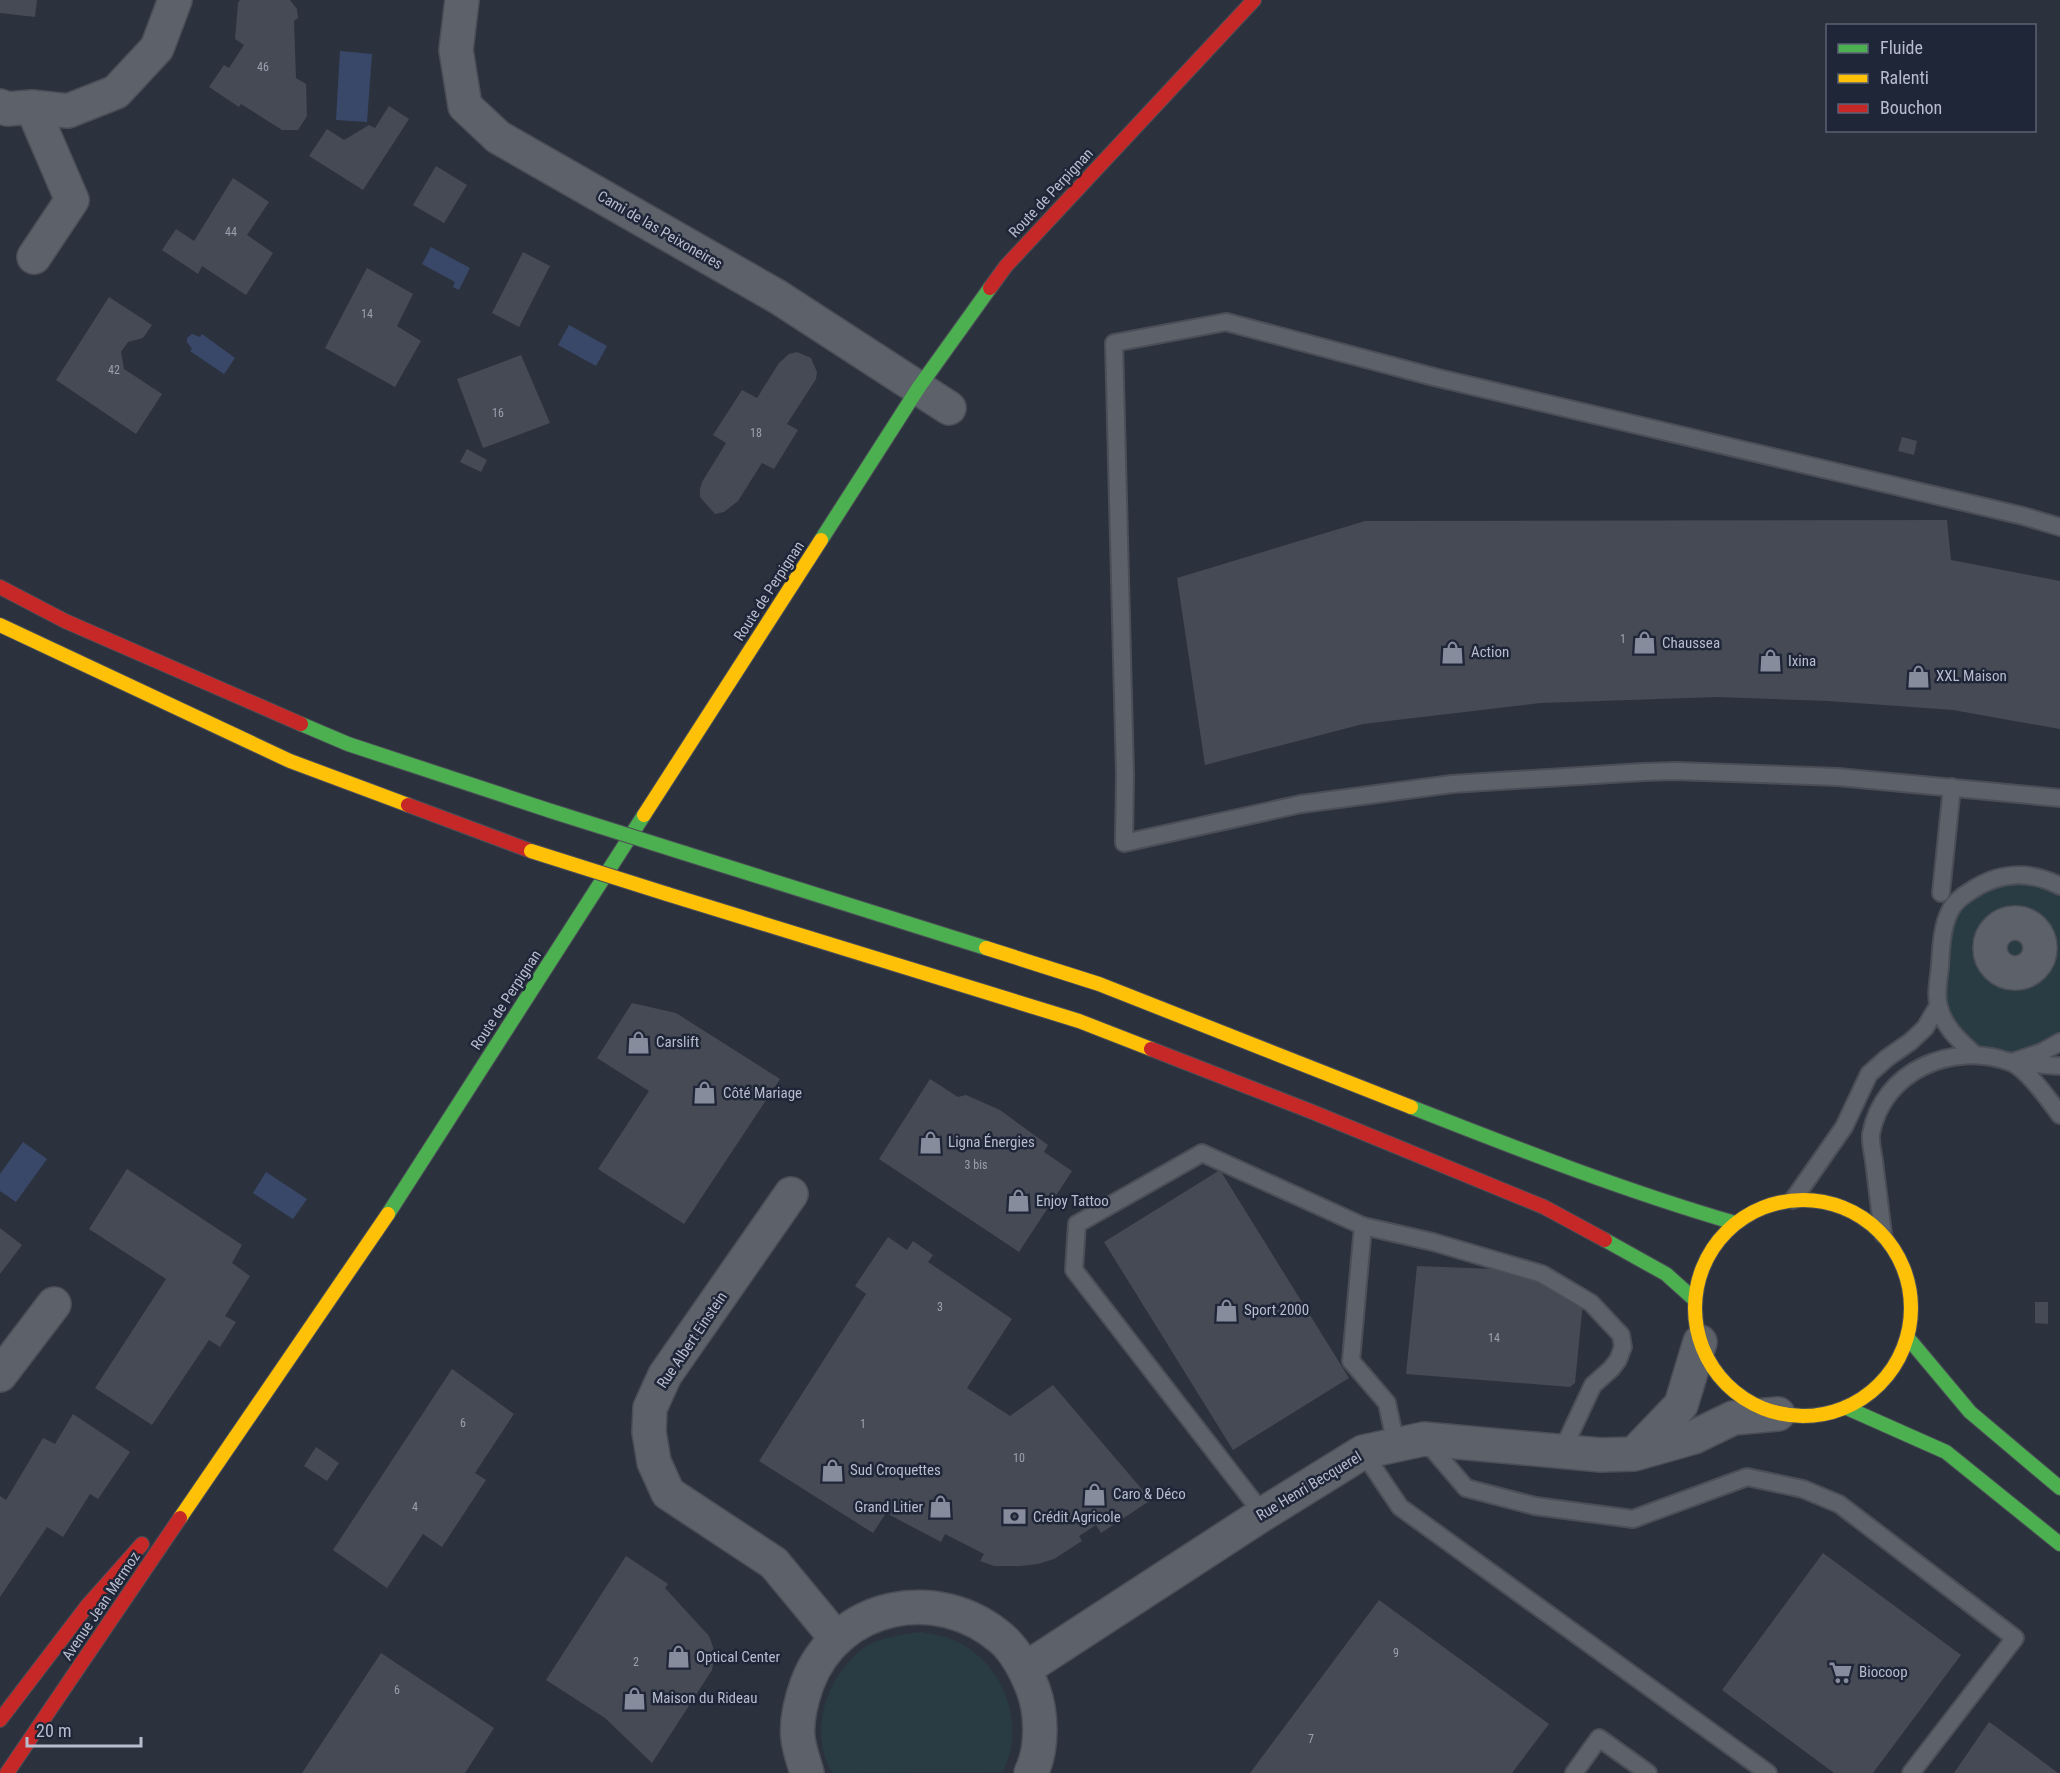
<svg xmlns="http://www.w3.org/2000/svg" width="2060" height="1773" font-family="'Roboto Condensed',sans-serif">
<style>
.green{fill:#293c43}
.water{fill:#394869}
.building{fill:#454a54}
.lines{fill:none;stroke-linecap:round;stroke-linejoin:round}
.lane-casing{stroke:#4b4e57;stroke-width:20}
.street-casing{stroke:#4b4e57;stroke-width:36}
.fast-casing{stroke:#4b4e57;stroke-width:16}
.slow-casing{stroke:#4b4e57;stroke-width:16}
.jam-casing{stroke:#4b4e57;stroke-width:16}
.lane{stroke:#5d616a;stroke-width:16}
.street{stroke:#5d616a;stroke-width:33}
.fast{stroke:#4caf50;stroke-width:14}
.slow{stroke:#ffc107;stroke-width:14}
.jam{stroke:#c62828;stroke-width:14}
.fast-bridge-casing{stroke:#4b4e57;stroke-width:16;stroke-linecap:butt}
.slow-bridge-casing{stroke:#4b4e57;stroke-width:16;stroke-linecap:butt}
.fast-bridge{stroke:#4caf50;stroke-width:14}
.slow-bridge{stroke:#ffc107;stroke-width:14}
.labels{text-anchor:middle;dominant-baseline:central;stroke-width:5;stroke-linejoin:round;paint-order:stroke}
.number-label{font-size:12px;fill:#9aa0af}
.street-label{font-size:15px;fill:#b7bdcd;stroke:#1f2638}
.poi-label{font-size:15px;fill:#b7bdcd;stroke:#1f2638;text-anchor:start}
</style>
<rect width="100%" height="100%" fill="#2c323d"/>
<g class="green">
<path d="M1999 876 2060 886V1042L2012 1062 1974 1054 1938 1006 1950 910Z"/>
<path d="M922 1632C932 1635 944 1635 953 1640 992 1656 1016 1699 1012 1741 1012 1751 1006 1762 1003 1772L832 1773C809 1733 825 1679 860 1651 877 1637 900 1635 922 1632Z"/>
</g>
<g class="water">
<path d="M340 51 372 54 367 122 336 120Z"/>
<path d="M431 247 470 268 459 290 453 287 455 282 422 264Z"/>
<path d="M569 325 607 346 596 366 558 345Z"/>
<path d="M192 334 200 337 202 334 235 358 224 374 190 351 192 349 187 342V338Z"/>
<path d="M23 1142 47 1159 16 1202 0 1191V1174Z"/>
<path d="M266 1172 307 1199 293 1219 253 1193Z"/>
</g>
<g class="building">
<path d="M0 0H37L35 17 0 13Z"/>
<path d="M240 0H290L297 9 298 18 294 21 296 78 306 84 307 116 298 130H282L241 104 239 107 209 87 224 65 229 68 244 45 235 39 238 3Z"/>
<path d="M389 106 409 119 363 190 309 156 327 129 344 140 369 125 375 128Z"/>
<path d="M436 166 467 185 444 223 413 205Z"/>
<path d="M233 178 269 202 247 235 273 253 246 295 202 266 198 274 162 250 176 229 194 241Z"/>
<path d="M523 252 550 266 519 327 492 313Z"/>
<path d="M367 268 413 294 397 326 421 341 395 387 325 348Z"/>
<path d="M109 297 152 325 143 338 128 342 121 352 124 369 162 394 136 434 56 380Z"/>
<path d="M797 352 811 358 817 372 816 379 787 424 798 430 774 469 762 463 738 501 724 512 715 514 700 497V489L702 482 726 443 713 435 742 390 757 398 779 363 789 354Z"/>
<path d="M521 355 550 423 483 448 457 379Z"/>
<path d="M1902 437 1917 441 1914 455 1898 451Z"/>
<path d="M467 449 487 460 481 472 460 462Z"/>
<path d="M1947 520 1951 560 2060 581V729L1953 710 1828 701 1717 697 1541 703 1363 724 1205 765 1177 578 1365 521Z"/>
<path d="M632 1003 676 1013 780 1079 684 1224 598 1169 649 1091 597 1058Z"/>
<path d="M930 1079 958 1097 966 1095 1000 1110 1048 1145 1044 1152 1072 1171 1019 1252 879 1159Z"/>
<path d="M127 1169 242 1245 232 1263 250 1276 225 1316 236 1322 220 1347 209 1340 152 1425 95 1388 166 1279 89 1229Z"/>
<path d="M1220 1170 1349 1378 1233 1450 1104 1242Z"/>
<path d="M0 1228 22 1245 0 1274Z"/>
<path d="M888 1237 907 1250 913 1241 933 1255 928 1262 1012 1319 967 1388 1010 1416 1053 1385 1151 1500 1101 1533 1096 1525 1079 1536 1082 1541 1054 1559 1038 1564 1020 1566H994L980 1561 984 1554 945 1534 941 1542 886 1513 873 1533 759 1461 866 1294 855 1286Z"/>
<path d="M1417 1266 1518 1270 1583 1302 1575 1383 1570 1387 1406 1374Z"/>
<path d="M2035 1302H2048V1324L2035 1323Z"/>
<path d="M452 1369 514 1414 475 1473 486 1480 442 1547 423 1534 387 1588 333 1550Z"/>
<path d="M73 1414 130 1452 98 1499 90 1494 63 1537 47 1527 0 1597V1496L6 1500 43 1438 55 1444Z"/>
<path d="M316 1447 339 1463 327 1481 304 1466Z"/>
<path d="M1823 1553 1961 1655 1873 1773H1834L1722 1690Z"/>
<path d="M626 1556 668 1584 665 1588 709 1636 715 1653 712 1670 652 1763 605 1718 546 1680Z"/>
<path d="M1379 1600 1549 1724 1512 1773H1250Z"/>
<path d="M381 1653 494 1728 465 1773H302Z"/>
<path d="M1989 1722 1995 1726 2058 1773H1954Z"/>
</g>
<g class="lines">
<defs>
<g id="lane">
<path d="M2060 527 2023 516 1434 377 1226 322 1114 343 1125 775 1124 843 1301 804 1452 784 1643 772 1676 771 1838 777 2060 798"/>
<path d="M1941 893 1952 787"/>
<path d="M1974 1054C1959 1040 1944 1027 1939 1007 1935 995 1939 978 1940 966 1941 949 1942 926 1950 911 1953 904 1962 896 1969 892 1998 872 2029 870 2060 886"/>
<path d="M2012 1062 2042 1052 2060 1042"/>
<path d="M2019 1063 2060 1066"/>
<path d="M1793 1200 1844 1127 1869 1074 1887 1058 1910 1042 1925 1028 1938 1006"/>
<path d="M1363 1226 1351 1361 1387 1403 1396 1445"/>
<path d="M1883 1234C1880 1210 1877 1185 1874 1161 1873 1153 1870 1142 1871 1134 1883 1070 1953 1041 2010 1062 2027 1068 2049 1100 2060 1115"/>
<path d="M1425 1440 1466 1488 1535 1506 1633 1519 1747 1477 1803 1489 1839 1504 2015 1638 1911 1773"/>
<path d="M1363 1452 1400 1507 1768 1773"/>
<path d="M1263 1514 1074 1270 1077 1224 1202 1153 1363 1226 1433 1242 1542 1274 1591 1303 1621 1335 1623 1347 1618 1360 1611 1369 1593 1385 1562 1451"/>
<path d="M1574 1773 1599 1738 1648 1773"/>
</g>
<g id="street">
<path d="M462 0 456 50 465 106 498 137 778 297 949 408"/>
<path d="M0 106 7 109 32 107 68 111 116 92 157 48 175 0"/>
<path d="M32 107 72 200 34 257"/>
<circle cx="2015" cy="948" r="25"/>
<path d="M791 1194 665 1375 650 1408 649 1432 654 1462 668 1493 774 1563 836 1638"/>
<path d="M0 1375 54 1304"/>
<path d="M1635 1453 1681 1405 1700 1342"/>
<path d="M1025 1669 1263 1514 1363 1452 1424 1439 1601 1455 1634 1454 1694 1437 1733 1418 1778 1414"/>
<path d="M807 1773C804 1762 799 1749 798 1738 796 1720 801 1701 807 1684 837 1603 938 1583 1002 1639 1017 1652 1026 1671 1033 1689 1042 1713 1043 1749 1031 1773"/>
</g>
<g id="fast">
<path d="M821 540 919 387 990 288"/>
<path d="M301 724 348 744 551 811"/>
<path d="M684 853 986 948"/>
<path d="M1411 1107C1518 1149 1625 1191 1735 1223"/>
<path d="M388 1214 644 815"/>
<path d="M1605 1240 1666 1274 1695 1300"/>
<path d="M1908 1338 1970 1412 2060 1488"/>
<path d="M1847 1408 1946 1452 2060 1544"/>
</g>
<g id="slow">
<path d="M0 625 290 761 408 805"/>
<path d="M644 815 821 540"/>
<path d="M667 894 1079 1021 1151 1049"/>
<path d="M986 948 1099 984 1411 1107"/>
<circle cx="1803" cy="1308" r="108"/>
<path d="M180 1518 388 1214"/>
</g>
<g id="jam">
<path d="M990 288 1006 266 1254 0"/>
<path d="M0 587 65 621 301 724"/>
<path d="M408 805 531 851"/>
<path d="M1151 1049 1310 1111 1544 1207 1605 1240"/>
<path d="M0 1720 87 1606 142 1544"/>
<path d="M7 1773 180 1518"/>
</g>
</defs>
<use href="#lane" class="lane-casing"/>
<use href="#street" class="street-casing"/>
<use href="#fast" class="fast-casing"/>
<use href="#slow" class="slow-casing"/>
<use href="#jam" class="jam-casing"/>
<use href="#lane" class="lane"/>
<use href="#street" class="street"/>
<use href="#fast" class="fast"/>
<use href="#slow" class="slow"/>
<use href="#jam" class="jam"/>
<defs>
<path id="fast-bridge" d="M551 811 684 853"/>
<path id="slow-bridge" d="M531 851 667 894"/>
</defs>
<use href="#fast-bridge" class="fast-bridge-casing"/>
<use href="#slow-bridge" class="slow-bridge-casing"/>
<use href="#fast-bridge" class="fast-bridge"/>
<use href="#slow-bridge" class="slow-bridge"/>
</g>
<defs>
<symbol id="shop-bare" viewBox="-9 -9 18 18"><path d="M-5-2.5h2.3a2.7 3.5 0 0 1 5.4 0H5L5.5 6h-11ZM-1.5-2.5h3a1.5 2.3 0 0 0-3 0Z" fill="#868c9b" stroke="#1f2638" stroke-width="2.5" paint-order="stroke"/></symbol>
<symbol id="bank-bare" viewBox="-9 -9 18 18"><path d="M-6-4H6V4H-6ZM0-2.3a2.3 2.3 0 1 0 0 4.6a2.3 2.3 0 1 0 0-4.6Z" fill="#868c9b" stroke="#1f2638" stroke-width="2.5" paint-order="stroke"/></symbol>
<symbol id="supermarket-bare" viewBox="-9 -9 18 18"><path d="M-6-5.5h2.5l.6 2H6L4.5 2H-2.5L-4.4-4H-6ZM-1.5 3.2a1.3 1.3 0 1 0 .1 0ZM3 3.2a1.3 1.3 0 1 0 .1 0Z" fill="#868c9b" stroke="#1f2638" stroke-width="2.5" paint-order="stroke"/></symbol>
</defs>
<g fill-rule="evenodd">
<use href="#shop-bare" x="1628" y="626" width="33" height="33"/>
<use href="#shop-bare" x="1436" y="636" width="33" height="33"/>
<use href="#shop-bare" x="1754" y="644" width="33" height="33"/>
<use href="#shop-bare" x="1902" y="660" width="33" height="33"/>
<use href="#shop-bare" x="622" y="1026" width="33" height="33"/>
<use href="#shop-bare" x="688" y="1076" width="33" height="33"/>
<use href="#shop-bare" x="914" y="1126" width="33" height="33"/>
<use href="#shop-bare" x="1002" y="1184" width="33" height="33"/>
<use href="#shop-bare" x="1210" y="1294" width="33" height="33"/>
<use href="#shop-bare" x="816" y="1454" width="33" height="33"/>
<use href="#shop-bare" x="1078" y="1478" width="33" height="33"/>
<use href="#shop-bare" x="924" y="1490" width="33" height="33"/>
<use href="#bank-bare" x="998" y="1500" width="33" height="33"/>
<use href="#shop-bare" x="662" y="1640" width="33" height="33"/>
<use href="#supermarket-bare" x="1824" y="1656" width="33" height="33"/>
<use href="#shop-bare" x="618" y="1682" width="33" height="33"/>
</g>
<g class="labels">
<g class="number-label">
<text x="263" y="67">46</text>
<text x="231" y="232">44</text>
<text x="367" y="314">14</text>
<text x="114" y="370">42</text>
<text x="498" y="413">16</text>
<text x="756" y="433">18</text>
<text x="1623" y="639">1</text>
<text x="976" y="1165">3 bis</text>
<text x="940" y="1307">3</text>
<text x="1494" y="1338">14</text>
<text x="463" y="1423">6</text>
<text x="863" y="1424">1</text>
<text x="1019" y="1458">10</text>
<text x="415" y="1507">4</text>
<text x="1396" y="1653">9</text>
<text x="636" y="1662">2</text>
<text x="397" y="1690">6</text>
<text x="1311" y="1739">7</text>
</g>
<g class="street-label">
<text transform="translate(1051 193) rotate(-47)">Route de Perpignan</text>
<text transform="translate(660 230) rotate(30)">Cami de las Peixoneires</text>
<text transform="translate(769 591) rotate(-57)">Route de Perpignan</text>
<text transform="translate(506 1000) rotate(-57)">Route de Perpignan</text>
<text transform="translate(692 1340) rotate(-56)">Rue Albert Einstein</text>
<text transform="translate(1309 1486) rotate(-31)">Rue Henri Becquerel</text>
<text transform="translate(101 1606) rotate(-56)">Avenue Jean Mermoz</text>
</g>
<g class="poi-label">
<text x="1662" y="643">Chaussea</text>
<text x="1471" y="652">Action</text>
<text x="1788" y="661">Ixina</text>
<text x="1936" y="676">XXL Maison</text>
<text x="656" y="1042">Carslift</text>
<text x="723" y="1093">Côté Mariage</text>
<text x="948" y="1142">Ligna Énergies</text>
<text x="1036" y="1201">Enjoy Tattoo</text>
<text x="1244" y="1310">Sport 2000</text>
<text x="850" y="1470">Sud Croquettes</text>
<text x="1113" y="1494">Caro &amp; Déco</text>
<text x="923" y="1507" text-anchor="end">Grand Litier</text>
<text x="1033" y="1517">Crédit Agricole</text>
<text x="696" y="1657">Optical Center</text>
<text x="1859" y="1672">Biocoop</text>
<text x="652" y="1698">Maison du Rideau</text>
</g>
</g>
<rect x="1826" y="24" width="210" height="108" fill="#1f2638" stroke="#5c6274" stroke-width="1.5"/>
<rect x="1838" y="44" width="30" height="9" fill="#4caf50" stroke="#5c6274" stroke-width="1.5"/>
<text x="1880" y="54" font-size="18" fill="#b7bdcd">Fluide</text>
<rect x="1838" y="74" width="30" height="9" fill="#ffc107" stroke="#5c6274" stroke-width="1.5"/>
<text x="1880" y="84" font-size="18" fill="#b7bdcd">Ralenti</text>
<rect x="1838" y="104" width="30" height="9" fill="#c62828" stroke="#5c6274" stroke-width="1.5"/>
<text x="1880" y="114" font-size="18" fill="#b7bdcd">Bouchon</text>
<path d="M27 1737v9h114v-9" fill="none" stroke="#b7bdcd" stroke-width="3"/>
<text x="36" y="1737" font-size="18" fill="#b7bdcd" stroke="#1f2638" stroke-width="4.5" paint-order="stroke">20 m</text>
</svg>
